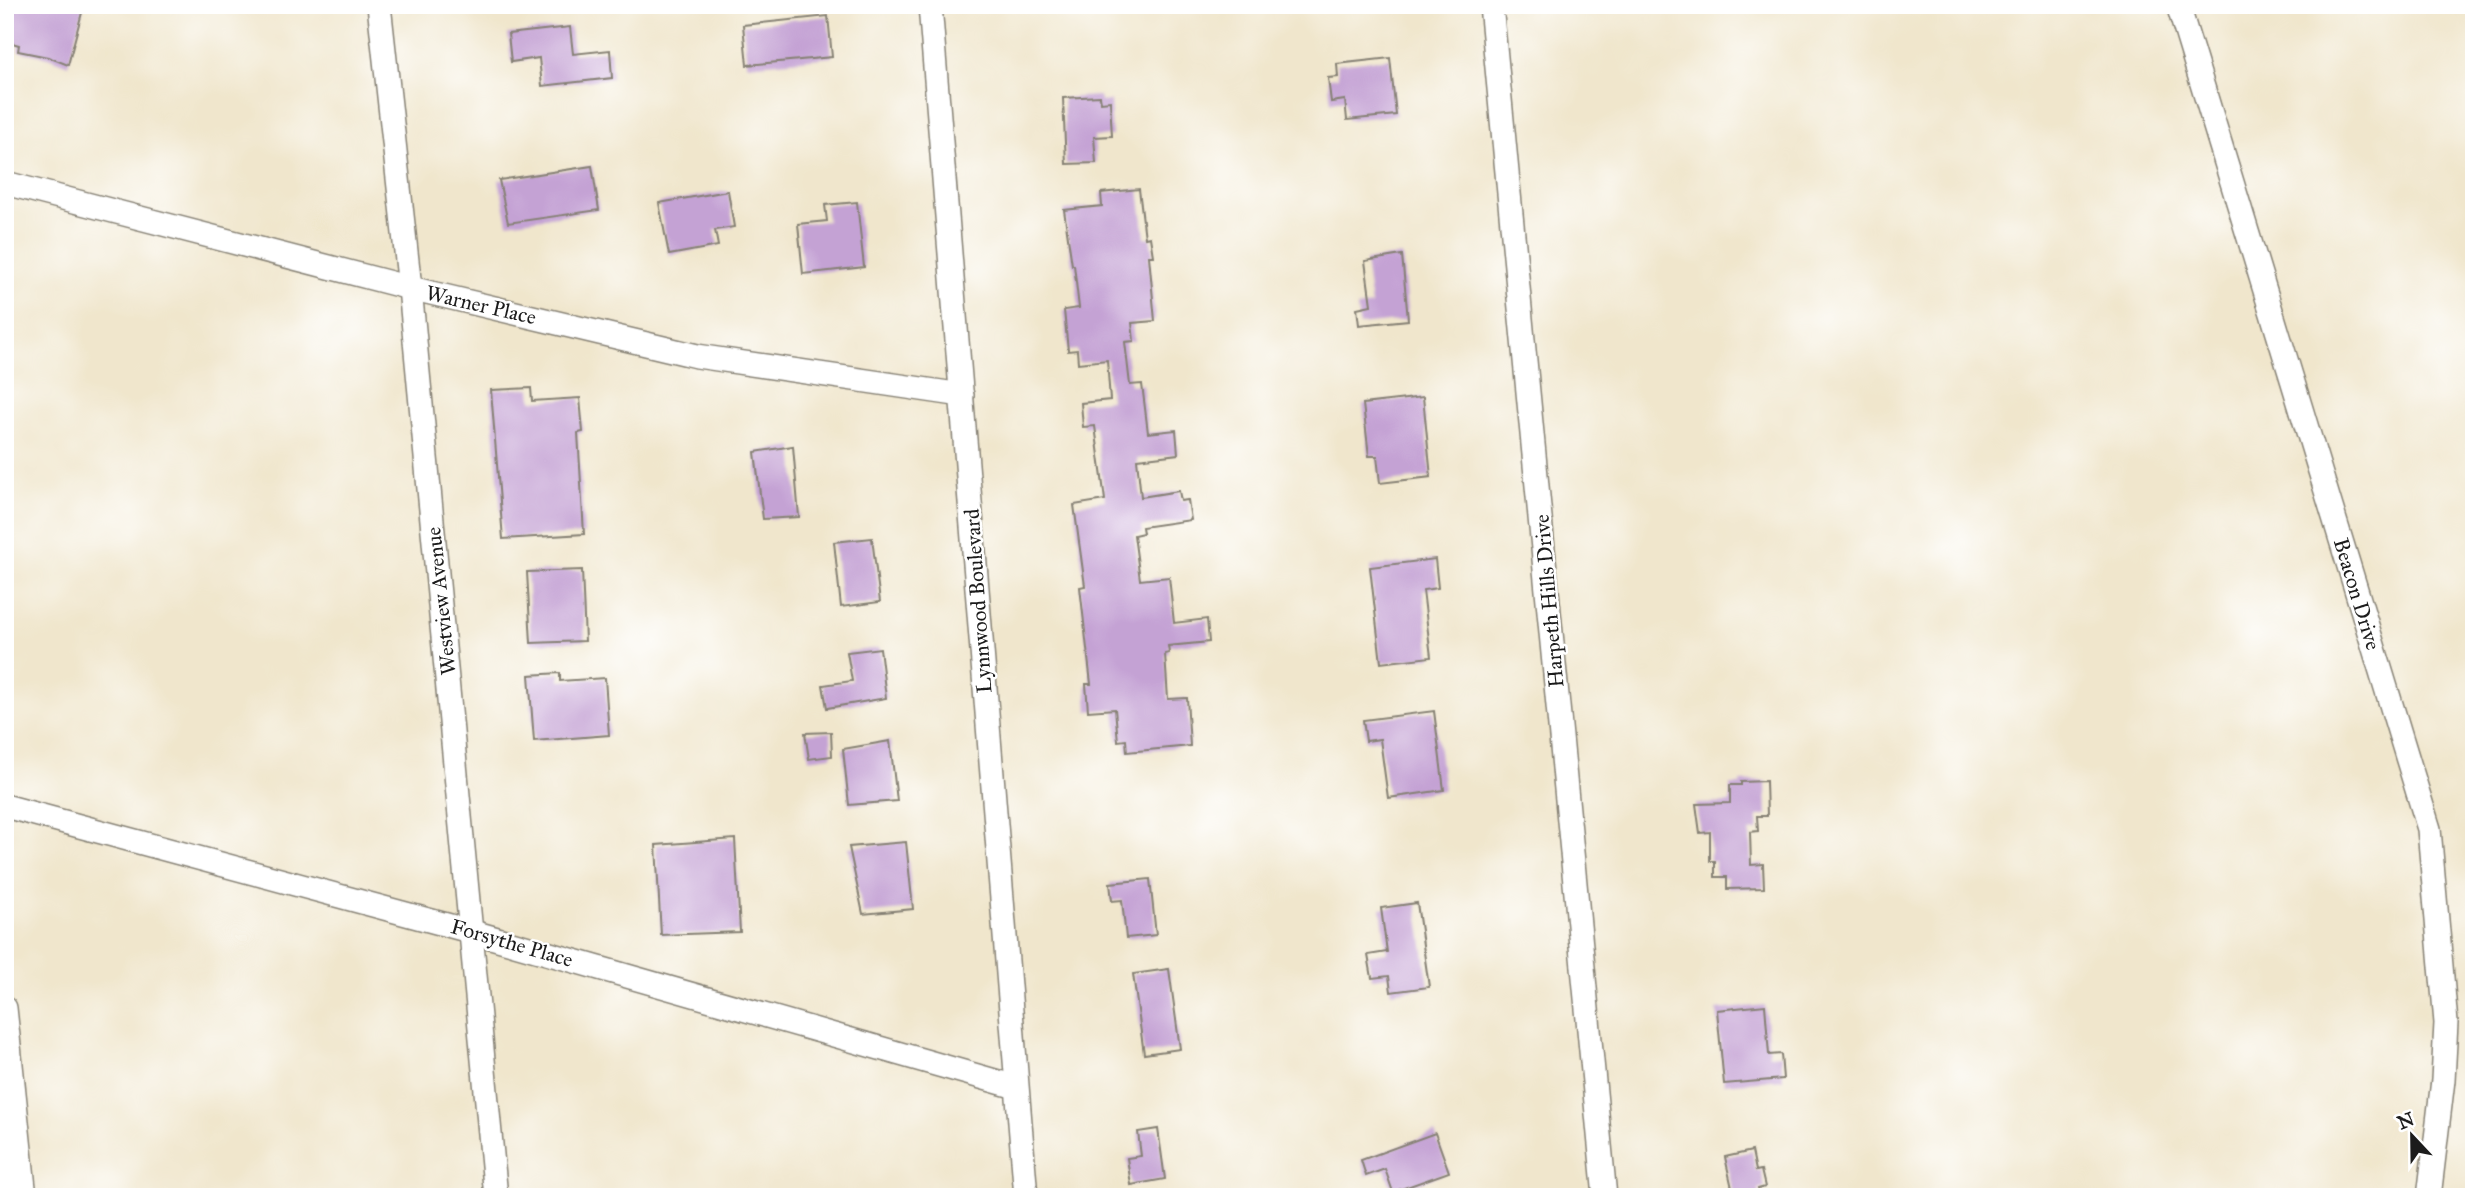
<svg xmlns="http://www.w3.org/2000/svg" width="2479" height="1202" font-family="'IM FELL Great Primer',serif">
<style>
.building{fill:#c4a2d4}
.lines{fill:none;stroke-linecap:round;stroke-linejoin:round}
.minor-casing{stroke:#868174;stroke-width:26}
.minor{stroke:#fff;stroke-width:23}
.labels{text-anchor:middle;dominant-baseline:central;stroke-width:5;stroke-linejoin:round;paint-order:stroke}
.street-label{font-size:21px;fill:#1c1c1c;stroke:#fff}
</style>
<rect width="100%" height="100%" fill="#fff"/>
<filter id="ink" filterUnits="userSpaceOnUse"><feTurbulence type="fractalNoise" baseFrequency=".0143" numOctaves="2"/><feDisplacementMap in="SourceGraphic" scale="14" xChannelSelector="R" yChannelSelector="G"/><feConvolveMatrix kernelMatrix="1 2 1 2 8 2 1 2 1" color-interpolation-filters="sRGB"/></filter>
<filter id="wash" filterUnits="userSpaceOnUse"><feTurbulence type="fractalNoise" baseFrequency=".00686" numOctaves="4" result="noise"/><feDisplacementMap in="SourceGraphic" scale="28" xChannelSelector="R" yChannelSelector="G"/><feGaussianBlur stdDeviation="1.57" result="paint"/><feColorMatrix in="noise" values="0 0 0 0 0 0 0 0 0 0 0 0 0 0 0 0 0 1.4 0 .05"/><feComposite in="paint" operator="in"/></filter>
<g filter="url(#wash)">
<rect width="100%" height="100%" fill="#f0e6cc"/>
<g id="blocks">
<g class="building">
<path d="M5 5H84L68 65 48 57 18 51 19 45 5 41Z"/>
<path d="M828 16 832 57 747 65 743 25Z"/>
<path d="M570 27 573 54 610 50 612 78 542 86 539 58 511 62 508 34Z"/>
<path d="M1390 58 1396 115 1347 120 1345 100 1331 102 1328 78 1338 77 1337 64Z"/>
<path d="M1100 96 1101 102 1110 101 1112 136 1094 137 1096 163 1066 164 1063 98Z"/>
<path d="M592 166 599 210 508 223 499 180Z"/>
<path d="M1139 189 1145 238 1150 237 1153 256H1149L1155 321 1132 323 1134 341 1125 342 1130 385 1142 384 1148 433 1176 430 1178 454 1137 459 1141 497 1179 491 1181 501 1188 500 1191 520 1142 527 1143 533 1134 535 1140 580 1169 577 1174 623 1207 619 1209 642 1168 646 1169 653 1165 654 1168 699 1187 698 1190 746 1127 752 1126 740 1118 741 1115 709 1088 711 1086 684H1091L1080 587 1085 586 1074 505 1105 500 1095 426 1083 427 1081 403 1110 400 1107 360 1078 363 1077 350 1068 351 1064 310 1079 308 1074 265H1072L1064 210 1102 206 1101 193Z"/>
<path d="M728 191 734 227 715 230 718 246 669 255 659 203Z"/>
<path d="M857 202 864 267 803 274 798 224 827 221 825 205Z"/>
<path d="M1402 255 1408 320 1359 325 1357 308 1371 305 1365 261Z"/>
<path d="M531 388 532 401 580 398 583 432 578 433 584 534 503 539 491 390Z"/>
<path d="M1423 397 1431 477 1380 483 1377 456H1369L1363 404Z"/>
<path d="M793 446 799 517 763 519 755 452Z"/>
<path d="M872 538 880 602 841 607 834 542Z"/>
<path d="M1435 559 1438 588 1423 590 1431 657 1381 663 1370 567Z"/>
<path d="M582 570 585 641 531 643 527 572Z"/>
<path d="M880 648 886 698 827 708 823 685 852 681 847 652Z"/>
<path d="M560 673V681L605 678 609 735 534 741 529 675Z"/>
<path d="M1434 711 1444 790 1388 798 1380 739 1366 741 1363 720Z"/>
<path d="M831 732 832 756 809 759 805 733Z"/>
<path d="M890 741 897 801 849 805 843 749Z"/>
<path d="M1766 781 1767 816H1757L1758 831 1750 832 1751 865 1763 864 1764 888 1727 889V877H1715V861H1710V832L1700 833 1696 804 1730 803V785H1741V782Z"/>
<path d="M735 839 740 932 661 935 656 845Z"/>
<path d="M906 842 913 909 863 914 849 847Z"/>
<path d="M1150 879 1156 935 1126 938 1122 900 1112 901 1110 883Z"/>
<path d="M1417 903 1429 987 1391 992 1389 976 1372 978 1368 955 1387 952 1381 908Z"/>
<path d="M1169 969 1180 1049 1144 1054 1133 974Z"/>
<path d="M1765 1005 1769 1055 1781 1054 1783 1079 1724 1084 1717 1010Z"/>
<path d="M1158 1129 1165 1179 1131 1185 1127 1158 1141 1156 1138 1132Z"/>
<path d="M1435 1133 1449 1172 1393 1192 1385 1169 1366 1176 1361 1160Z"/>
<path d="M1752 1151 1756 1171 1761 1170 1765 1187 1758 1189 1760 1197H1734L1725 1157Z"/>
</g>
</g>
</g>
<g filter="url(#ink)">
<use href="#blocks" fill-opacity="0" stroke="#868174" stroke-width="2"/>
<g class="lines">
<defs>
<g id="minor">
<path d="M379 5 410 288 496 1197"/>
<path d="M930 5 1026 1197"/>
<path d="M1491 5 1605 1197"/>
<path d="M2178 5 2429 829 2446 1023 2443 1080 2429 1197"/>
<path d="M5 183 410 288 697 356 962 395"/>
<path d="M5 806 473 932 1016 1087"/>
<path d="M5 1008 25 1197"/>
</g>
</defs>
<use href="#minor" class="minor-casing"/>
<use href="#minor" class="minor"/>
</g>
</g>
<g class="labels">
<g class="street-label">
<text transform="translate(481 305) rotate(13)">Warner Place</text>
<text transform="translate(2357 594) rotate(73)">Beacon Drive</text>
<text transform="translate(441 601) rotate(-96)">Westview Avenue</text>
<text transform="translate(978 601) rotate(-94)">Lynnwood Boulevard</text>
<text transform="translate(1549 601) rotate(-95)">Harpeth Hills Drive</text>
<text transform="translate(512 943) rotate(16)">Forsythe Place</text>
</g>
</g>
<rect width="2479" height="1202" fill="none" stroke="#fff" stroke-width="28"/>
<g transform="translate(2412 1136) rotate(338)" stroke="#ffffff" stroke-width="5" paint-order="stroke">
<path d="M0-5L12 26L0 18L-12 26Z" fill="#1c1c1c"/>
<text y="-10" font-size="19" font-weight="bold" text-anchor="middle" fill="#1c1c1c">N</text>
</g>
</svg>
